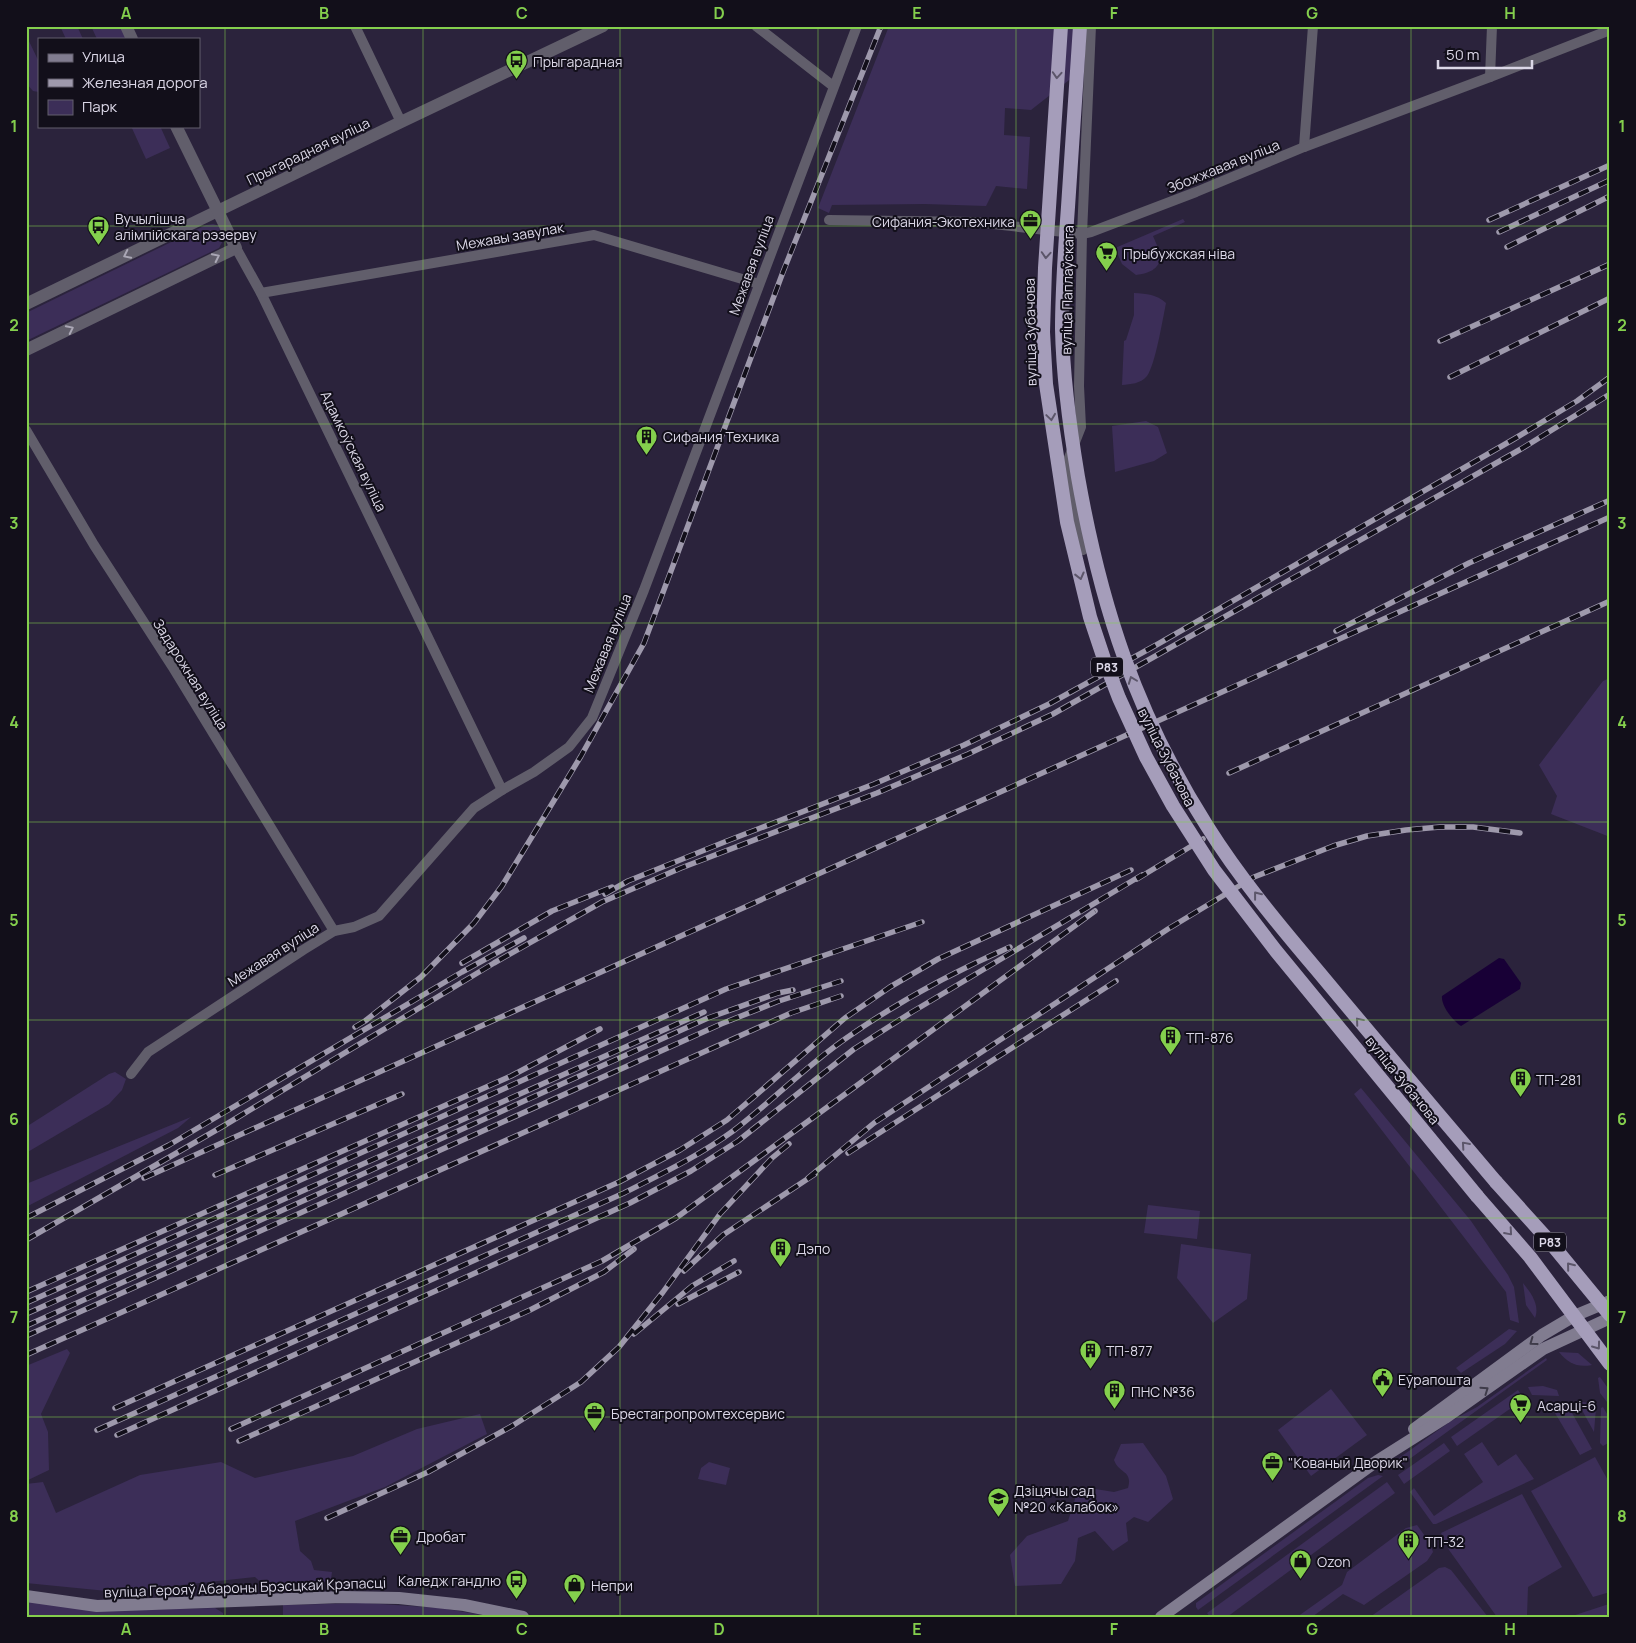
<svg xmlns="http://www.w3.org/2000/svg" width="1636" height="1643" font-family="Manrope,sans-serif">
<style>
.green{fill:#3c2e58}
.water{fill:#180036}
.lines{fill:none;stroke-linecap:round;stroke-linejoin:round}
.minor{stroke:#615e6b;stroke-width:10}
.tertiary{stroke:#615e6b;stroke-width:12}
.secondary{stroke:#817c90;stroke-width:12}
.trunk{stroke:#a59dba;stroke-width:14}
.rail-casing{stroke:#9e99ac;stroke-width:5.5}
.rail{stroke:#120f1a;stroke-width:4;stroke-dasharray:11;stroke-linecap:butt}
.trunk-bridge{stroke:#a59dba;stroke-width:14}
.oneway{stroke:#5c566a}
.oneway2{stroke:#aaa7b5}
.oneway3{stroke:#3e3b49}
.grid{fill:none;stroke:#84cf4d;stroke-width:1;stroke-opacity:0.55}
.labels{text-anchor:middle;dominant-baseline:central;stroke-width:4;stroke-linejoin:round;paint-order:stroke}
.shield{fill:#120f1a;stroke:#9f9baa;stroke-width:1}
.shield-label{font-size:12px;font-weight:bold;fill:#dbd7e7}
.poi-label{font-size:14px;fill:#dbd7e7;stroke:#120f1a;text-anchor:start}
.street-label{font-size:14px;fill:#dbd7e7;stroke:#120f1a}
.neatline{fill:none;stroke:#84cf4d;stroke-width:2}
.grid-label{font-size:16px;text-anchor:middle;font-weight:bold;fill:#84cf4d}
</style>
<rect width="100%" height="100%" fill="#2b233c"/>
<g class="green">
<path d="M60 26H77L83 39H66Z"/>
<path d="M91 26H121L125 34V39H97Z"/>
<path d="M889 26H1075L1073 77 1031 110 1005 108 1004 135 1030 137 1027 189 996 186 986 206 925 204 832 205 829 213 818 208Z"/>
<path d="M26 35 39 62V92L33 91 26 83Z"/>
<path d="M131 126H160L170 148 146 159Z"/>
<path d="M1183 219 1185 222 1153 236 1162 257C1157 270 1150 273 1136 275L1122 264 1115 248Z"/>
<path d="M213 224 220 226 225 237 219 248 26 341V313L206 225Z"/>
<path d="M1134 293C1147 294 1156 294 1166 303 1163 318 1155 366 1147 376 1140 384 1131 384 1122 385L1124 341 1126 340 1134 315Z"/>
<path d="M1146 421 1158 427 1167 453 1154 461 1115 472 1112 426Z"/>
<path d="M1610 678V837L1551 814 1557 796 1539 765 1603 681Z"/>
<path d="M115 1072 126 1079 122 1090 109 1104 26 1153V1127L109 1074Z"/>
<path d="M1361 1088 1471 1221 1508 1275 1514 1287 1519 1323 1510 1320 1506 1292 1354 1094Z"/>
<path d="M191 1117 178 1128 26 1207V1184Z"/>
<path d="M1148 1205 1200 1211 1197 1239 1144 1233Z"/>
<path d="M1181 1244 1251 1254 1247 1299 1213 1323 1177 1278Z"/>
<path d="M1523 1283C1531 1293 1540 1305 1535 1318L1526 1305Z"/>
<path d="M1509 1329 1517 1331 1505 1344 1461 1373 1456 1368Z"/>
<path d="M67 1349 70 1353 41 1414 48 1432 49 1470 26 1481V1366Z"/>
<path d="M1559 1352 1578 1353 1592 1365C1577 1368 1568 1363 1559 1352Z"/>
<path d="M1546 1358 1547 1360 1397 1468V1463L1399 1458 1451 1421 1477 1407Z"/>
<path d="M1600 1377 1610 1391V1401L1607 1402 1600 1393 1598 1378Z"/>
<path d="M1543 1386 1557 1390 1559 1396 1532 1395 1528 1387Z"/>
<path d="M1331 1389 1367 1435 1311 1476 1278 1430Z"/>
<path d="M1518 1390 1524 1399 1457 1446 1451 1437Z"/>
<path d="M1577 1401 1594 1404 1596 1408 1594 1432Z"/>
<path d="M1566 1402 1592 1449 1580 1455 1552 1408Z"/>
<path d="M1603 1407 1610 1419V1442L1603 1446 1600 1443 1601 1408Z"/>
<path d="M480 1414 487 1434 385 1487 295 1521 300 1551 311 1561 314 1570 332 1572 331 1579 319 1585 268 1589 255 1577 117 1592 26 1583V1484L43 1482 56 1513 140 1475 221 1462 255 1478 353 1456 417 1429Z"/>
<path d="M1482 1442 1498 1466 1516 1454 1534 1479 1436 1524H1433L1410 1492 1414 1488 1434 1516 1483 1482 1464 1454Z"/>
<path d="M1143 1443 1166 1476 1173 1499 1148 1522 1134 1517 1126 1523 1128 1541 1113 1551 1095 1531 1078 1538 1075 1561 1061 1584 1015 1586 1010 1555 1027 1536 1068 1521 1076 1496 1083 1487 1114 1492 1128 1488C1133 1470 1119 1474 1114 1460L1121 1444Z"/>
<path d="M1444 1443 1450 1451 1404 1484 1398 1475Z"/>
<path d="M1595 1457 1610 1484V1592L1593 1597 1531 1491Z"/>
<path d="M709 1462 730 1468 726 1485 698 1479 701 1468Z"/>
<path d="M1378 1475 1383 1476 1198 1610 1196 1607V1603L1368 1478Z"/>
<path d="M1387 1482 1395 1493 1227 1617H1210L1207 1613Z"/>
<path d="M1522 1494 1562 1567 1528 1587 1527 1616 1497 1617 1449 1550 1441 1533Z"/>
<path d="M1417 1525 1430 1543 1433 1552 1427 1561 1364 1605 1343 1594 1312 1617H1297L1342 1585 1347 1572 1406 1528Z"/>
<path d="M1445 1567 1451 1570 1488 1617H1370L1439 1568Z"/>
<path d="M26 1601 98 1611 215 1608 223 1613V1617H26Z"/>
<path d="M365 1603 441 1608 494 1617H283V1605Z"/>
<path d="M1609 1604 1610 1617H1569Z"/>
</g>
<path class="water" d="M1499 958 1504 959 1521 983 1520 989 1461 1026C1453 1021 1441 1006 1442 996Z"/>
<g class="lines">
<g class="minor">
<path d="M355 26 401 122"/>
<path d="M756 26 833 86"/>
<path d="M1490 77 1492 26"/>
<path d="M1304 147 1313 26"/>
<path d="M829 220 975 222 1082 234 1091 232 1196 192 1304 147 1490 77 1610 30"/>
<path d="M236 248 261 293 502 790"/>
<path d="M261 293 594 235 759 284"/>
<path d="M26 430 94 545 172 666 334 931"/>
<path d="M1083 550 1068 460 1081 427 1079 386 1082 234 1091 26"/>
<path d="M131 1074 148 1052 303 950 334 931 354 927 379 916 474 808 502 790 534 772 569 747 592 718 644 590 857 26"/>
</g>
<g class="tertiary">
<path d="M126 26 132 39"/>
<path d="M26 304 401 122 603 26"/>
<path d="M26 350 236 248 176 126"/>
</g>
<g class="secondary">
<path d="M1414 1429 1542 1335 1574 1316 1610 1301"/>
<path d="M26 1596 97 1606 342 1597 399 1598 464 1605 523 1617"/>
<path d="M1161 1617 1377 1461 1445 1418 1543 1349 1610 1318"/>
</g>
<g class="trunk">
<path d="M1496 1182 1550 1242 1610 1315"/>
<path d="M1477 1196 1530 1257 1610 1364"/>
</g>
<defs>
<g id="rail">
<path d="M1489 220 1610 165"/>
<path d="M1499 232 1610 180"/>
<path d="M1507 247 1610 196"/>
<path d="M1440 341 1610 264"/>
<path d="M1450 377 1610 298"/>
<path d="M1336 631 1469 563 1608 501"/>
<path d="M1229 773 1610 601"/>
<path d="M1137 879 1203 839"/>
<path d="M605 894 628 881 727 841 874 784 964 745 1049 704 1158 644 1514 439 1577 401 1610 377"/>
<path d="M462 963 552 911 612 887"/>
<path d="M355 1027 365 1021 421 977 474 923 502 886 581 756 644 643 783 272 881 26"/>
<path d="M848 1153 1116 981"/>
<path d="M215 1175 402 1094"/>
<path d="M144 1178 1610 517"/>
<path d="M808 1178 874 1123 1168 929 1254 877 1333 846 1367 836 1406 830 1440 827H1473L1520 833"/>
<path d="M26 1218 169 1145 462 972 524 938"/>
<path d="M26 1240 225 1125 494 963 602 902 681 868 877 793 968 754 1053 714 1521 449 1610 394"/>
<path d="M684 1271 723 1235 815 1174"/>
<path d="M26 1292 511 1076 600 1029"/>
<path d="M26 1303 726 989 922 922"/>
<path d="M678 1304 739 1272"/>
<path d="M26 1314 704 1012"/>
<path d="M26 1326 708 1018 778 993 793 990"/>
<path d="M634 1334 692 1286 734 1261"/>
<path d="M26 1336 721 1024 779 1001 841 981"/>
<path d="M26 1355 791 1013 841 996"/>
<path d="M115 1408 619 1182 680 1150 727 1120 845 1018 890 987 938 959 1131 870"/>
<path d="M231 1429 602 1261 676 1218 1095 911"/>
<path d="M97 1430 624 1193C661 1174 699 1156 733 1131 771 1102 805 1067 845 1039 896 1003 953 972 1010 947"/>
<path d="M117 1435 630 1203 691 1171 738 1141 854 1049 912 1012 1142 875"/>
<path d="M239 1441 530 1310 604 1272 634 1249"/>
<path d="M327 1518 428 1472 512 1426 581 1382 619 1347 663 1292 720 1214 772 1158 789 1144"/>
</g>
</defs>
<use href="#rail" class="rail-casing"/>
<use href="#rail" class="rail"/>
<g class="trunk-bridge">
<path d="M1061 26 1045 268 1043 332 1046 384 1067 522 1090 617 1104 659 1119 698 1146 757 1173 806 1214 870 1276 951 1477 1196"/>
<path d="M1080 26C1076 86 1072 147 1068 207 1065 248 1062 289 1062 329 1063 379 1070 429 1078 477 1101 607 1136 714 1207 826 1239 877 1278 924 1317 970 1376 1041 1436 1111 1496 1182"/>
</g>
</g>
<defs><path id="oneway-chevron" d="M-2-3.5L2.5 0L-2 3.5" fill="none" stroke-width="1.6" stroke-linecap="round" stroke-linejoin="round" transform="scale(1.25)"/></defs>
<g class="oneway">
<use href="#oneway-chevron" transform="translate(1057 75) rotate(94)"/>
<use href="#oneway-chevron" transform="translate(1046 255) rotate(94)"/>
<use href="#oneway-chevron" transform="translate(1051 417) rotate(82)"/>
<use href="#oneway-chevron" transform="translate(1080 576) rotate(76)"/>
<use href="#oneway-chevron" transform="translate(1132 680) rotate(-111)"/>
<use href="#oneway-chevron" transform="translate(1257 895) rotate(-128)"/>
<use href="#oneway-chevron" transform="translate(1359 1021) rotate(-130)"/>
<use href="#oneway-chevron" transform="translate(1465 1145) rotate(-131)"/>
<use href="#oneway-chevron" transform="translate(1509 1232) rotate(49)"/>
<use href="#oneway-chevron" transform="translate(1570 1266) rotate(-129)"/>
<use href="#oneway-chevron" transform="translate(1597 1346) rotate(54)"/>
</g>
<g class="oneway2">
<use href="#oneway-chevron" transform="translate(127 255) rotate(154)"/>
<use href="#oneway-chevron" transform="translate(216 257) rotate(-26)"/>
<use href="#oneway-chevron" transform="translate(70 329) rotate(-26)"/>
</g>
<g class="oneway3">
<use href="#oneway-chevron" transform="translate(1533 1342) rotate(144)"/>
<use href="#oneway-chevron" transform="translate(1485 1390) rotate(-35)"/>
</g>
<path class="grid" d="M225 26V1617M423 26V1617M620 26V1617M818 26V1617M1016 26V1617M1213 26V1617M1411 26V1617M26 226H1610M26 424H1610M26 623H1610M26 822H1610M26 1020H1610M26 1218H1610M26 1417H1610"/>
<defs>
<symbol id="bus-pin" viewBox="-11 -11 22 30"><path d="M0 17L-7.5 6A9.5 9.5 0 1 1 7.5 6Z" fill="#84cf4d" stroke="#120f1a"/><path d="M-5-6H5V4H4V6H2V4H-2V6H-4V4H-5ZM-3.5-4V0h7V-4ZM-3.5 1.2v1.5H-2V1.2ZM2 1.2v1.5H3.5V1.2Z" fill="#111"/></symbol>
<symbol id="office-pin" viewBox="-11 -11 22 30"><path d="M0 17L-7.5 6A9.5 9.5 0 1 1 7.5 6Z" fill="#84cf4d" stroke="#120f1a"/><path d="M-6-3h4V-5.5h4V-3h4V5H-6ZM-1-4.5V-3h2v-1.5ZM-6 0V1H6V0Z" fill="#111"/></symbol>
<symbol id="supermarket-pin" viewBox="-11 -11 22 30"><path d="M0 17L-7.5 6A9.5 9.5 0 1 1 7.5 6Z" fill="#84cf4d" stroke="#120f1a"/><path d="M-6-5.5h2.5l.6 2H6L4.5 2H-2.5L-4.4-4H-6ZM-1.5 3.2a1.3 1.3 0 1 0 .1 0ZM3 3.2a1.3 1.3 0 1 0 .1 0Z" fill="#111"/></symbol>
<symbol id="building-pin" viewBox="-11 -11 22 30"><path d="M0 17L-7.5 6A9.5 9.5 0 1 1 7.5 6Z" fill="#84cf4d" stroke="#120f1a"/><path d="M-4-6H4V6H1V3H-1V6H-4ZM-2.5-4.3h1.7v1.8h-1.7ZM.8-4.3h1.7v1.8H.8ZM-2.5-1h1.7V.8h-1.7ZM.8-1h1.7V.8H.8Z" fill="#111"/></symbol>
<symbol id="civic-pin" viewBox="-11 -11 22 30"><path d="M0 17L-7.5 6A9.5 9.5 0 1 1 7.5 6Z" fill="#84cf4d" stroke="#120f1a"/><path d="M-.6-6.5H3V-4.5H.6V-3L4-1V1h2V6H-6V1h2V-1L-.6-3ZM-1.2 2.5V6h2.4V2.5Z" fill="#111"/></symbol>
<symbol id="school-pin" viewBox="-11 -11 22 30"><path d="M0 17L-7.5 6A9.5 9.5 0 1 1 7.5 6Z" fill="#84cf4d" stroke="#120f1a"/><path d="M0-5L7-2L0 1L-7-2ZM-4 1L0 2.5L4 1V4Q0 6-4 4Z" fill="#111"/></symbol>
<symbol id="shop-pin" viewBox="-11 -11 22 30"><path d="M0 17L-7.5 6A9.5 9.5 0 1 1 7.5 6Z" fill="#84cf4d" stroke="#120f1a"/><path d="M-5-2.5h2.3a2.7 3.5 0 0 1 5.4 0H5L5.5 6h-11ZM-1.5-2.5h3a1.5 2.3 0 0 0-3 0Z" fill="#111"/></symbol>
</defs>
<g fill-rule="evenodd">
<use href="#bus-pin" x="504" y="48" width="25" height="34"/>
<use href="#office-pin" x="1018" y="208" width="25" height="34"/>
<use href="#bus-pin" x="86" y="214" width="25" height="34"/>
<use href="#supermarket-pin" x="1094" y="240" width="25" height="34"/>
<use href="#building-pin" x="634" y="424" width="25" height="34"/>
<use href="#building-pin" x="1158" y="1024" width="25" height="34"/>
<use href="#building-pin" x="1508" y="1066" width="25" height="34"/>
<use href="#building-pin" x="768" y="1236" width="25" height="34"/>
<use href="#building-pin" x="1078" y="1338" width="25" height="34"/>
<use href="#civic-pin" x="1370" y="1366" width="25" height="34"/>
<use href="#building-pin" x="1102" y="1378" width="25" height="34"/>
<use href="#supermarket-pin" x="1508" y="1392" width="25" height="34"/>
<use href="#office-pin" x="582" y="1400" width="25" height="34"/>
<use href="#office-pin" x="1260" y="1450" width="25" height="34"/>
<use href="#school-pin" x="986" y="1486" width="25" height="34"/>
<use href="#office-pin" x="388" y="1524" width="25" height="34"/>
<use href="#building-pin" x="1396" y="1528" width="25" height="34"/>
<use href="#shop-pin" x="1288" y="1548" width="25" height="34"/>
<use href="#bus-pin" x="504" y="1568" width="25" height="34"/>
<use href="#shop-pin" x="562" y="1572" width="25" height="34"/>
</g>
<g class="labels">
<g class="shield">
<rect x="1091" y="657.5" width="32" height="19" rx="4"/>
<rect x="1534" y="1232.5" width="32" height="19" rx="4"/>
</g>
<g class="shield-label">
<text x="1107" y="667">Р83</text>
<text x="1550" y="1242">Р83</text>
</g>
<g class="poi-label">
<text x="533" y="61">Прыгарадная</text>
<text x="115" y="218">Вучылішча<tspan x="115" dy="16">алімпійскага рэзерву</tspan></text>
<text x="1015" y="221" text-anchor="end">Сифания-Экотехника</text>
<text x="1123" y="253">Прыбужская ніва</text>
<text x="663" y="436">Сифания Техника</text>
<text x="1186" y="1037">ТП-876</text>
<text x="1536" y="1079">ТП-281</text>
<text x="796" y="1248">Дэпо</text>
<text x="1106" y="1350">ТП-877</text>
<text x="1398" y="1379">Еўрапошта</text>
<text x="1131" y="1391">ПНС №36</text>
<text x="1537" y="1405">Асарці-6</text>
<text x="611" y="1413">Брестагропромтехсервис</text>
<text x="1288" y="1462">"Кованый Дворик"</text>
<text x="1014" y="1490">Дзіцячы сад<tspan x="1014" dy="16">№20 «Калабок»</tspan></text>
<text x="416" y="1536">Дробат</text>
<text x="1425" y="1541">ТП-32</text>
<text x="1317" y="1561">Ozon</text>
<text x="501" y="1580" text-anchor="end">Каледж гандлю</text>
<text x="591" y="1585">Непри</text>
</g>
<g class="street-label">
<text transform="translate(308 151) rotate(-26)">Прыгарадная вуліца</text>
<text transform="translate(1223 166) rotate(-22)">Збожжавая вуліца</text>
<text transform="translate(510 236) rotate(-10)">Межавы завулак</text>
<text transform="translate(751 265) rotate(-70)">Межавая вуліца</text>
<text transform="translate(1067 290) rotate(-89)">вуліца Паплаўскага</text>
<text transform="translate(1030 332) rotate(-91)">вуліца Зубачова</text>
<text transform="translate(354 451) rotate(64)">Адамкоўская вуліца</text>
<text transform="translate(607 643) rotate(-68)">Межавая вуліца</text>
<text transform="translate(191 674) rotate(58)">Задарожная вуліца</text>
<text transform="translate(1167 757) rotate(63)">вуліца Зубачова</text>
<text transform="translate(273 954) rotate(-33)">Межавая вуліца</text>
<text transform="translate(1403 1080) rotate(51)">вуліца Зубачова</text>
<text transform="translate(245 1587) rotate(-2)">вуліца Герояў Абароны Брэсцкай Крэпасці</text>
</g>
</g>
<rect width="1636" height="1643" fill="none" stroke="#120f1a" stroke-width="55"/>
<rect x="38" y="38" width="162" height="90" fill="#120f1a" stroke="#625f6c"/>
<rect x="48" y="54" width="25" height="8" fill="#817c90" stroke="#625f6c"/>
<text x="82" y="62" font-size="15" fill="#dbd7e7">Улица</text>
<rect x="48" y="79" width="25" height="8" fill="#9e99ac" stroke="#625f6c"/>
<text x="82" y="88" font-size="15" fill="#dbd7e7">Железная дорога</text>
<rect x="48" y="100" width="25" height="15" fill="#3c2e58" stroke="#625f6c"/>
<text x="82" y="112" font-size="15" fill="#dbd7e7">Парк</text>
<path d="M1438 60v8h94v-8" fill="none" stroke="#dbd7e7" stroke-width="2.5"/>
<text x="1446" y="60" font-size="15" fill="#dbd7e7" stroke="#120f1a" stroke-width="4" paint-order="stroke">50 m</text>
<rect x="28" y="28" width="1580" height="1588" class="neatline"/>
<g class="grid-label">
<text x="126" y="19">A</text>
<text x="324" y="19">B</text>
<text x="522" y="19">C</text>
<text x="719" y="19">D</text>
<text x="917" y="19">E</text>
<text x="1114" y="19">F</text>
<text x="1312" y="19">G</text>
<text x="1510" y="19">H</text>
<text x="14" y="132">1</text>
<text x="1622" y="132">1</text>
<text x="14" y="331">2</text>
<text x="1622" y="331">2</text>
<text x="14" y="529">3</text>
<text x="1622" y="529">3</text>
<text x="14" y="728">4</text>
<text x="1622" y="728">4</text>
<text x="14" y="926">5</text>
<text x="1622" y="926">5</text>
<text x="14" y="1125">6</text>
<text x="1622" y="1125">6</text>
<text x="14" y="1323">7</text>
<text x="1622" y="1323">7</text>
<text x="14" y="1522">8</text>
<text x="1622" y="1522">8</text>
<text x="126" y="1635">A</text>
<text x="324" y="1635">B</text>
<text x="522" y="1635">C</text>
<text x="719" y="1635">D</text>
<text x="917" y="1635">E</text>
<text x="1114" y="1635">F</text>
<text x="1312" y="1635">G</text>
<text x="1510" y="1635">H</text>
</g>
</svg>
